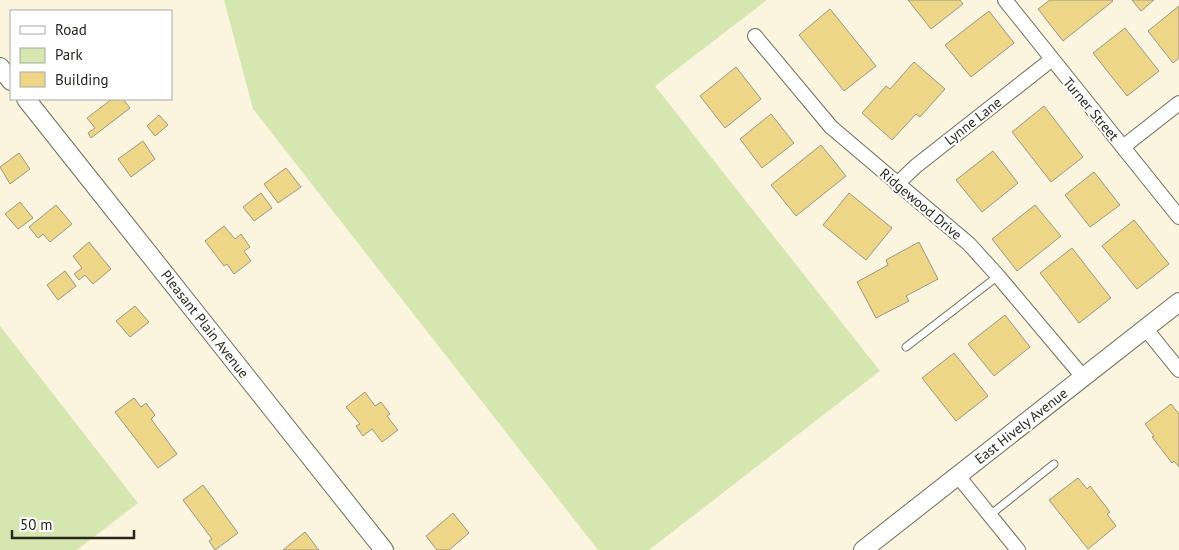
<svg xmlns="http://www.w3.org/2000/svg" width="1179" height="550" font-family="'PT Sans',sans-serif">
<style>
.green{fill:#d5e6b0}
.building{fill:#eed689;stroke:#9c9683}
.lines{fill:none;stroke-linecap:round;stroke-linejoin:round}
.service-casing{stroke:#716b59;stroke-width:9}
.minor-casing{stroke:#716b59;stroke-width:16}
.tertiary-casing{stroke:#716b59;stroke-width:20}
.service{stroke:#fff;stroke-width:7}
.minor{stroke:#fff;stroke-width:14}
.tertiary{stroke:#fff;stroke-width:18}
.labels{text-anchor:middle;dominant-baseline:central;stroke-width:4;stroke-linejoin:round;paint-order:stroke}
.street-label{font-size:14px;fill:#28261e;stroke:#fff}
</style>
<rect width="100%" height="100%" fill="#fbf5e0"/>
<g class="green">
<path d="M224 0H767L655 86 880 371 649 550H598L253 109Z"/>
<path d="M0 326 138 503 77 550H0Z"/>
</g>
<g class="building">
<path d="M908 0H960L963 4 931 29Z"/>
<path d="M1050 0H1112L1113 1 1063 41 1038 9Z"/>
<path d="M1132 0H1154L1141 11Z"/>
<path d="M1179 6V58L1173 63 1148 31Z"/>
<path d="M830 9 876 66 844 91 799 35Z"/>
<path d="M989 11 1014 43 971 77 945 45Z"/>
<path d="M1125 28 1159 71 1127 96 1093 53Z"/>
<path d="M914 62 945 89 920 117 916 114 892 140 862 113 886 86 890 89Z"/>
<path d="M736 67 761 99 725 128 700 96Z"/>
<path d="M112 99H123L130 108 91 138 88 133 95 128 87 118Z"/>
<path d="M1044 106 1083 157 1051 182 1012 132Z"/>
<path d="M771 114 794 143 762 168 740 139Z"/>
<path d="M159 115 168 125 155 136 147 126Z"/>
<path d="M143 141 155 159 131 177 118 159Z"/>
<path d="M821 145 846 176 796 216 771 185Z"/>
<path d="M993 151 1018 183 982 212 956 180Z"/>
<path d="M19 153 30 169 10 184 0 167Z"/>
<path d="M286 168 301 187 278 203 264 184Z"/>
<path d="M1094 172 1120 205 1090 227 1065 195Z"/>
<path d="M261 193 272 208 254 221 243 207Z"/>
<path d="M849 193 892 228 866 260 823 225Z"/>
<path d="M20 202 33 218 18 229 5 214Z"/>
<path d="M56 205 72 224 50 242 43 234 38 238 29 227Z"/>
<path d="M1035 205 1061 236 1017 271 992 239Z"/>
<path d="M1134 220 1169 264 1137 289 1102 246Z"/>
<path d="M224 226 235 239 241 234 250 247 244 251 251 261 234 274 227 264 224 266 205 241Z"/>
<path d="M89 242 111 269 93 284 85 275 79 280 74 274 82 268 73 256Z"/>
<path d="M919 242 938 279 906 296 909 301 876 318 857 282 888 265 886 260Z"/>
<path d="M1072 248 1111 298 1079 323 1040 273Z"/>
<path d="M65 271 76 286 58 300 47 285Z"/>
<path d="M135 306 149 322 130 337 116 321Z"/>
<path d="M1005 315 1030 347 994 376 968 344Z"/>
<path d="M954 353 988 396 956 421 922 378Z"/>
<path d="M365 392 375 406 381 402 390 414 387 416 398 430 382 442 372 429 363 436 356 426 360 424 346 407Z"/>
<path d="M134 398 141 407 146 403 155 415 151 419 177 454 158 468 115 412Z"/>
<path d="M1171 404 1179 414V467L1174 461 1172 463 1152 437 1154 436 1145 424Z"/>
<path d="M1078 478 1087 489 1090 486 1110 512 1107 514 1116 526 1088 549 1049 500Z"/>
<path d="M203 485 238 533 215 550 209 541 212 539 183 500Z"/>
<path d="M453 513 469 533 449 550H437L426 536Z"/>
<path d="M305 532 319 550H283Z"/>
</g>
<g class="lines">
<defs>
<g id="service">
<path d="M906 347 998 276"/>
<path d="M990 515 1054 464"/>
</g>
<g id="minor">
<path d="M1005 0 1179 217"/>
<path d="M755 36 831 127 969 244 998 276 1083 377"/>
<path d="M1123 147 1179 103"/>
<path d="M897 184 916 166 1051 60"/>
<path d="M1145 328 1179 370"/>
<path d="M958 476 1018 550"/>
</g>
<g id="tertiary">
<path d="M0 67 11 81"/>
<path d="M26 99 384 550"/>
<path d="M863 550 1179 302"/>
</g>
</defs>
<use href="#service" class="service-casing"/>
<use href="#minor" class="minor-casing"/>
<use href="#tertiary" class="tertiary-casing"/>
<use href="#service" class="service"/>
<use href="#minor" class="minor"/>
<use href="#tertiary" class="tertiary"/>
</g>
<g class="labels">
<g class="street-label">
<text transform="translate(1091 109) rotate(50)">Turner Street</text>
<text transform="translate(973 121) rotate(-38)">Lynne Lane</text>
<text transform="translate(921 204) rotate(40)">Ridgewood Drive</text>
<text transform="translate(205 324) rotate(52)">Pleasant Plain Avenue</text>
<text transform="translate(1021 426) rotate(-38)">East Hively Avenue</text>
</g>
</g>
<rect x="10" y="10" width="162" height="90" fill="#ffffff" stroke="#a9a8a5"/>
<rect x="20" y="26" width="25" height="8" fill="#ffffff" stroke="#a9a8a5"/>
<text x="55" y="35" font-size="15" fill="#28261e">Road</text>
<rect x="20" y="48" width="25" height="15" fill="#d5e6b0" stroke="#a9a8a5"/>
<text x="55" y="60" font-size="15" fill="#28261e">Park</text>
<rect x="20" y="72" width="25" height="15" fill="#eed689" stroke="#a9a8a5"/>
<text x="55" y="85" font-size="15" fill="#28261e">Building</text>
<path d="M12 530v8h122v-8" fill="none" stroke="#28261e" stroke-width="2.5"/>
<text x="20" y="530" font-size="15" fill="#28261e" stroke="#ffffff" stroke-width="4" paint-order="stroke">50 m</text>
</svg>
